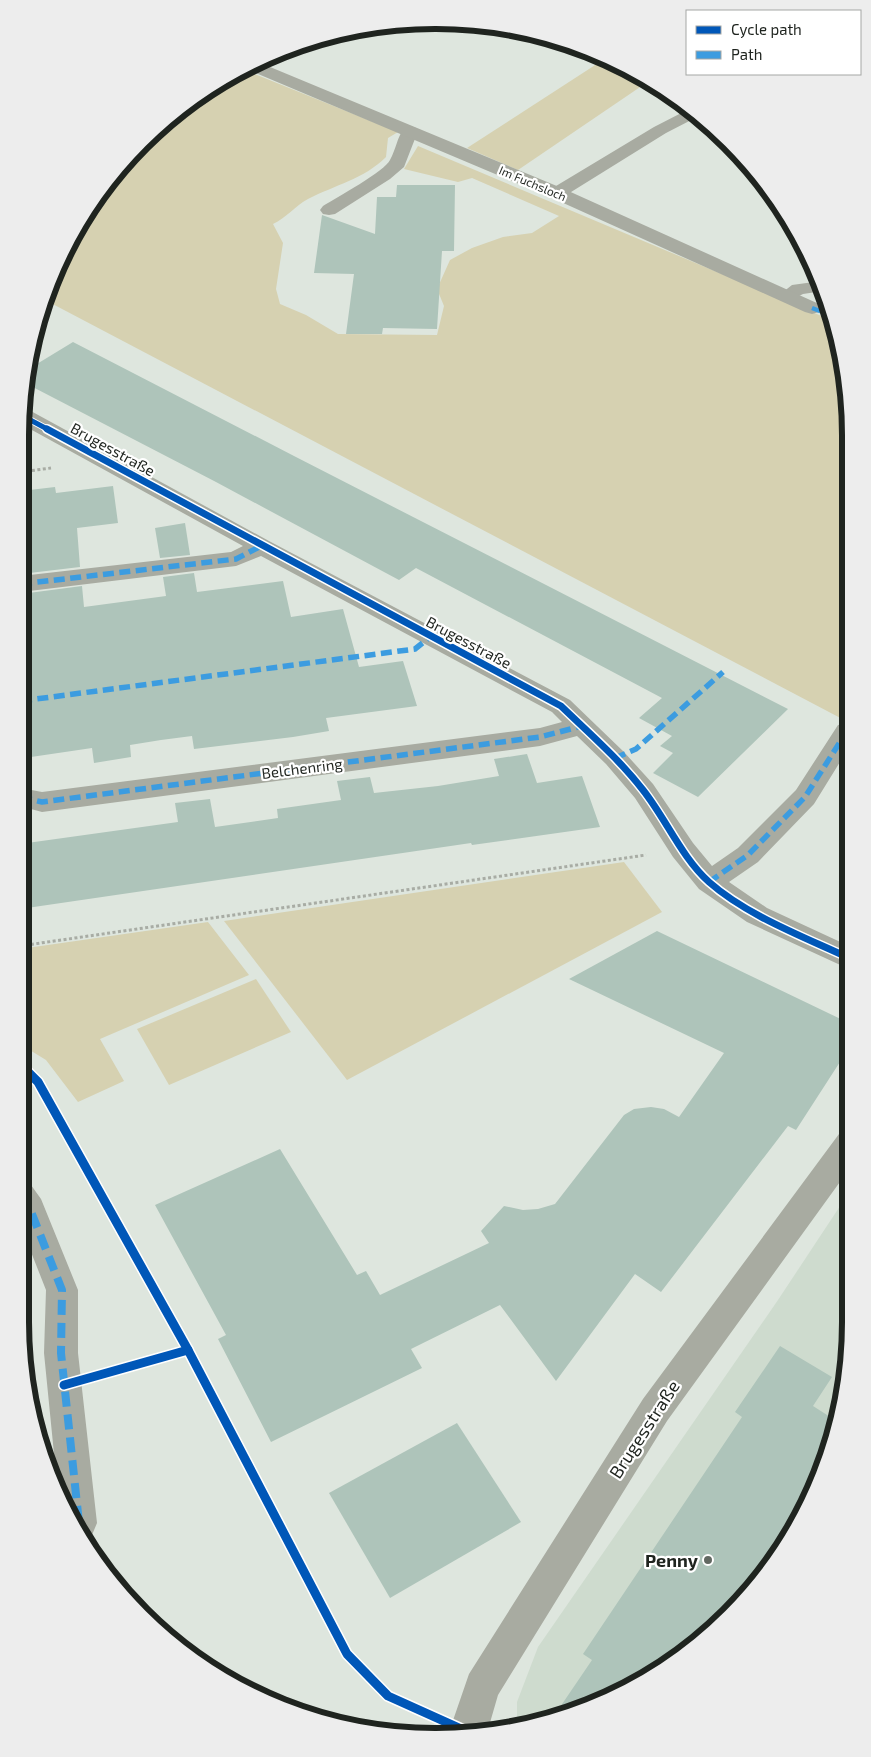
<svg xmlns="http://www.w3.org/2000/svg" width="871" height="1757" font-family="'Exo 2',sans-serif">
<style>
.built{fill:#cedbce}
.green{fill:#d6d1b1}
.building{fill:#aec4ba}
.lines{fill:none;stroke-linecap:round;stroke-linejoin:round}
.path{stroke:#a8aca4;stroke-width:3;stroke-dasharray:3 2.5;stroke-linecap:butt}
.service{fill:#a8aba1;fill-rule:evenodd}
.minor{fill:#a8aba1;fill-rule:evenodd}
.quiet-far2{stroke:#3c9ce0;stroke-width:4.5;stroke-dasharray:9 4.5;stroke-linecap:butt}
.quiet-far1{stroke:#3c9ce0;stroke-width:5.5;stroke-dasharray:11 5.5;stroke-linecap:butt}
.quiet{stroke:#3c9ce0;stroke-width:8;stroke-dasharray:15 8;stroke-linecap:butt}
.cycleway-far2-casing{stroke:#fff;stroke-width:7}
.cycleway-far1-casing{stroke:#fff;stroke-width:10}
.cycleway-casing{stroke:#fff;stroke-width:12}
.cycleway-far2{stroke:#0057b8;stroke-width:5}
.cycleway-far1{stroke:#0057b8;stroke-width:7}
.cycleway{stroke:#0057b8;stroke-width:9}
.poi-dot{fill:#626862;stroke:#fff;stroke-width:2}
.labels{text-anchor:middle;dominant-baseline:central;stroke-width:4.5;stroke-linejoin:round;paint-order:stroke}
.far-street-label{font-size:12px;fill:#1f241f;stroke:#fff}
.street-label{font-size:15px;fill:#1f241f;stroke:#fff}
.near-street-label{font-size:18px;fill:#1f241f;stroke:#fff}
.near-poi-label{font-size:18px;font-weight:bold;fill:#1f241f;stroke:#fff;text-anchor:end}
.rim{fill:none;stroke:#1f241f;stroke-width:6}
</style>
<rect width="100%" height="100%" fill="#dee6de"/>
<path class="built" d="M850 1191V1348L837 1429 808 1505 729 1615 620 1694 517 1725V1702L538 1647 778 1300Z"/>
<g class="green">
<path d="M606 58 619 63 649 81 518 170 467 148Z"/>
<path d="M242 69 398 132 388 138 386 157C364 179 335 185 308 199 295 206 286 218 273 224L283 243 276 289 280 304 306 315 338 334 437 335 444 306 437 289 450 260 472 248 503 237 532 233 559 216 472 178 458 182 404 169 418 146 831 320 847 382 848 722 45 300 63 252 106 183 161 123 227 76Z"/>
<path d="M624 862 662 912 347 1080 224 921Z"/>
<path d="M208 922 249 975 100 1039 124 1081 78 1102 46 1060 20 1044V949Z"/>
<path d="M256 979 291 1032 169 1085 137 1029Z"/>
</g>
<g class="building">
<path d="M397 185H455L454 251H442L437 329 383 328 382 334H346L354 274 314 273 322 215 375 234 377 197H396Z"/>
<path d="M73 342 294 456 788 709 698 797 653 773 673 753 660 746 672 736 639 718 662 698 416 568 399 580 216 482 25 383 27 370Z"/>
<path d="M113 486 118 523 77 528 80 567 21 574V491L55 487 56 493Z"/>
<path d="M185 523 190 555 160 558 155 528Z"/>
<path d="M194 573 197 592 283 581 291 617 343 609 359 667 403 661 417 706 326 718 329 731 293 737 194 749 192 736 161 740 130 745 131 757 94 763 92 748 31 757 21 655V594L82 586 84 607 166 596 163 577Z"/>
<path d="M527 754 537 783 582 776 600 827 472 845 471 843 20 909V844L178 822 175 803 210 799 215 827 278 818 277 809 341 800 337 781 370 777 374 793 438 786 499 776 494 759Z"/>
<path d="M657 931 849 1023V1048L796 1130 788 1126 661 1292 635 1274 556 1381 500 1305 411 1349 422 1368 271 1442 218 1339 226 1335 155 1205 280 1149 357 1275 366 1271 380 1295 489 1243 481 1231 504 1206 523 1210 538 1209 555 1204 624 1115 634 1109 651 1107 664 1109 679 1117 724 1053 569 979Z"/>
<path d="M780 1346 832 1377 813 1406 838 1422 837 1429 808 1505 730 1615 620 1694 556 1713 592 1660 583 1654 742 1417 735 1412Z"/>
<path d="M457 1423 521 1522 390 1598 329 1493Z"/>
</g>
<g class="lines">
<g class="path">
<path d="M21 472 51 468"/>
<path d="M20 946 646 855"/>
</g>
<g class="service">
<path d="M691 108 699 116 666 133 563 197 557 198 551 197 548 193 551 189 654 127Z"/>
<path d="M410 126 416 128 418 131 404 167 390 179 335 214 329 215 323 214 320 210 323 206C336 198 385 171 390 160 396 149 397 138 404 128Z"/>
<path d="M821 281 823 291 803 294 787 302 781 300 778 296 792 285Z"/>
</g>
<g class="minor">
<path d="M258 62 564 189 819 304 822 308 819 312 812 314 805 312 550 197 244 68Z"/>
<path d="M21 408 29 410 269 541 570 700 624 752 653 784 693 843 712 866 738 848 796 790 838 725 848 723V749L814 804 758 862 729 882 767 908 849 946V969L747 922 699 889 673 857 635 798 606 764 577 736 540 746 42 812 20 806 21 788 42 792 540 728 562 722 552 712 261 556 236 566 21 592V576L231 552 243 546 21 424Z"/>
<path d="M850 1130V1168L667 1421 498 1695 487 1733 449 1732 469 1674 643 1399 839 1134Z"/>
<path d="M20 1181 31 1185 41 1199 78 1290V1353L97 1523 92 1535 86 1537 57 1484 44 1353 46 1290 20 1224Z"/>
</g>
<path class="quiet-far2" d="M812 308 830 315"/>
<g class="quiet-far1">
<path d="M21 584 236 559 261 546"/>
<path d="M21 701 415 649 430 637"/>
<path d="M615 758 636 749 723 672"/>
<path d="M21 797 42 802 540 737 582 726"/>
<path d="M709 882 748 855 805 797 847 731"/>
</g>
<path class="quiet" d="M20 1194 30 1209 62 1290 61 1353 79 1523"/>
<defs>
<path id="cycleway-far2" d="M21 415 49 430"/>
<path id="cycleway-far1" d="M47 429 561 706C589 733 619 759 643 790 666 819 682 858 709 882 746 915 804 937 849 958"/>
<g id="cycleway">
<path d="M20 1064 38 1082 188 1350 347 1654 388 1696 468 1732"/>
<path d="M64 1385 188 1350"/>
</g>
</defs>
<use href="#cycleway-far2" class="cycleway-far2-casing"/>
<use href="#cycleway-far1" class="cycleway-far1-casing"/>
<use href="#cycleway" class="cycleway-casing"/>
<use href="#cycleway-far2" class="cycleway-far2"/>
<use href="#cycleway-far1" class="cycleway-far1"/>
<use href="#cycleway" class="cycleway"/>
</g>
<circle class="poi-dot" cx="708" cy="1560" r="5"/>
<g class="labels">
<g class="far-street-label">
<text transform="translate(533 183) rotate(23)">Im Fuchsloch</text>
</g>
<g class="street-label">
<text transform="translate(113 449) rotate(29)">Brugesstraße</text>
<text transform="translate(469 642) rotate(28)">Brugesstraße</text>
<text transform="translate(302 768) rotate(-7)">Belchenring</text>
</g>
<g class="near-street-label">
<text transform="translate(644 1429) rotate(-57)">Brugesstraße</text>
</g>
<g class="near-poi-label">
<text x="698" y="1560">Penny</text>
</g>
</g>
<path d="M0 0H871V1757H0ZM435 29H436A406 406 0 0 1 842 435V1322A406 406 0 0 1 436 1728H435A406 406 0 0 1 29 1322V435A406 406 0 0 1 435 29Z" fill="#ededed" fill-rule="evenodd"/>
<path class="rim" d="M435 29H436A406 406 0 0 1 842 435V1322A406 406 0 0 1 436 1728H435A406 406 0 0 1 29 1322V435A406 406 0 0 1 435 29Z"/>
<rect x="686" y="10" width="175" height="65" fill="#ffffff" stroke="#a5a7a5"/>
<rect x="696" y="26" width="25" height="8" fill="#0057b8" stroke="#a5a7a5"/>
<text x="731" y="35" font-size="15" fill="#1f241f">Cycle path</text>
<rect x="696" y="51" width="25" height="8" fill="#3c9ce0" stroke="#a5a7a5"/>
<text x="731" y="60" font-size="15" fill="#1f241f">Path</text>
</svg>
